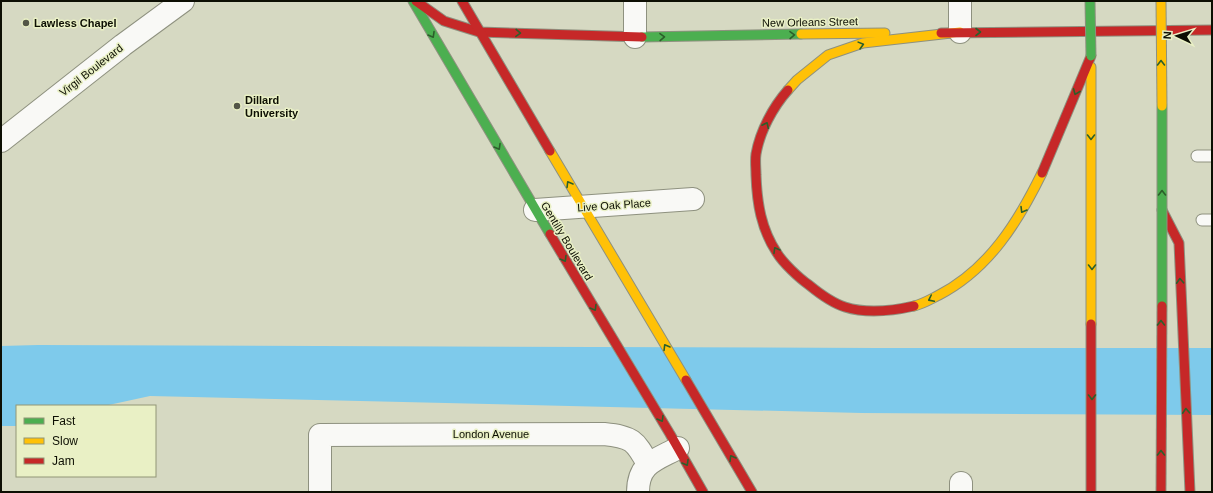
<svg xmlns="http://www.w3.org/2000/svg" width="1213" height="493" font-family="Helvetica,sans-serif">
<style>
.water{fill:#7ecaeb}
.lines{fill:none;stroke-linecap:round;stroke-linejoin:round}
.lane-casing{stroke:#8e917f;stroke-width:13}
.street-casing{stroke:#8e917f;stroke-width:24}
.fast-casing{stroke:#8e917f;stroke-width:11}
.slow-casing{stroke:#8e917f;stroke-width:11}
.jam-casing{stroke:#8e917f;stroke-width:11}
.lane{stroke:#f9f9f6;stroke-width:11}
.street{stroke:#f9f9f6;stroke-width:22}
.fast{stroke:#4caf50;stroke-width:9}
.slow{stroke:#ffc107;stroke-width:9}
.jam{stroke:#c62828;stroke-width:9}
.fast-bridge-casing{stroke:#8e917f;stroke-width:11;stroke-linecap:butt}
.slow-bridge-casing{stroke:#8e917f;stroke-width:11;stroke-linecap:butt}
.jam-bridge-casing{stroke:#8e917f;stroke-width:11;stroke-linecap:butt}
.fast-bridge{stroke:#4caf50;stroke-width:9}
.slow-bridge{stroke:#ffc107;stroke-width:9}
.jam-bridge{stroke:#c62828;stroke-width:9}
.oneway{stroke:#2c5f2a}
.poi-dot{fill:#535646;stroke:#e9f0c5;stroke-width:1.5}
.labels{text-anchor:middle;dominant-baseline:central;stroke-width:3;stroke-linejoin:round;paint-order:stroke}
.street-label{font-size:11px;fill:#0d0f03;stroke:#e9f0c5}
.poi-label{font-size:11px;font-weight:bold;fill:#0d0f03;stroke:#e9f0c5;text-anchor:start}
</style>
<rect width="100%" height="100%" fill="#d6d9c2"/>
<path class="water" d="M38 345 877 348H1212V415L862 413 150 396 104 406H17V426H1V346Z"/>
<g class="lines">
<defs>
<g id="lane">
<path d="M1197 156H1212"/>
<path d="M1202 220H1212"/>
</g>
<g id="street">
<path d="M960 32V1"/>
<path d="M635 37V1"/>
<path d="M1 141 123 45 183 1"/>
<path d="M535 210 693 199"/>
<path d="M320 492V435L604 434C632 437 635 440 648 464"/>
<path d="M638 492C638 463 656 460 678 448"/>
<path d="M961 492V483"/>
</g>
<g id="fast">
<path d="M413 1 550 234"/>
<path d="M642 37 801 34"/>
</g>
<g id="slow">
<path d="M801 34 885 33"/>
<path d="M1091 67V324"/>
<path d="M788 90 797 80 828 55 863 43 960 32"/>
<path d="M550 151 686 380"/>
<path d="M914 306C923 304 931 299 939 295 989 269 1018 222 1042 173"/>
</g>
<g id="jam">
<path d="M416 1 444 21 479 32 642 37"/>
<path d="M462 1 550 151"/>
<path d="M941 33 1212 30"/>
<path d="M788 90C773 107 760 131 756 154 755 161 756 168 756 175 757 203 761 229 777 253 783 263 799 278 809 285 820 294 832 303 845 307 867 314 892 311 914 306"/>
<path d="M1042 173 1091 56"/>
<path d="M1162 210 1179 243 1190 492"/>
<path d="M550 234 670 434 703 492"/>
<path d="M1091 324V492"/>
<path d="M686 380 752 492"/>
</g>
</defs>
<use href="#lane" class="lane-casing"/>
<use href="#street" class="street-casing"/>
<use href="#fast" class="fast-casing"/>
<use href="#slow" class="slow-casing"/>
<use href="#jam" class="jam-casing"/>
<use href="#lane" class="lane"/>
<use href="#street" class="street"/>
<use href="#fast" class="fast"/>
<use href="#slow" class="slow"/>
<use href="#jam" class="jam"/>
<defs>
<g id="fast-bridge">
<path d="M1090 1 1091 56"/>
<path d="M1162 106V306"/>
</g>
<path id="slow-bridge" d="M1161 1 1162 106"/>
<path id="jam-bridge" d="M1161 492 1162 306"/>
</defs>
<use href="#fast-bridge" class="fast-bridge-casing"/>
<use href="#slow-bridge" class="slow-bridge-casing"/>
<use href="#jam-bridge" class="jam-bridge-casing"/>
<use href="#fast-bridge" class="fast-bridge"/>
<use href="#slow-bridge" class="slow-bridge"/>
<use href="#jam-bridge" class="jam-bridge"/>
</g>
<defs><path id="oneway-chevron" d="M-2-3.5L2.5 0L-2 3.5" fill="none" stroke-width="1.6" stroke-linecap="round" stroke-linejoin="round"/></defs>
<g class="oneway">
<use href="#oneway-chevron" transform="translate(978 32)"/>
<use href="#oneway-chevron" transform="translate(518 33) rotate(2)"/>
<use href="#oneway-chevron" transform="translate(432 35) rotate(60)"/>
<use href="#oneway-chevron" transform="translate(792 35) rotate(-1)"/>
<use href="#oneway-chevron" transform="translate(662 37) rotate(-1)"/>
<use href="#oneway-chevron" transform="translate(861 45) rotate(-15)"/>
<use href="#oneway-chevron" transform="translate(1161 63) rotate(-90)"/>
<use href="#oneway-chevron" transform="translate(1076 92) rotate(112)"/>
<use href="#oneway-chevron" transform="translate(766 125) rotate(-64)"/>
<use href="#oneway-chevron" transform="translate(1091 137) rotate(90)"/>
<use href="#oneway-chevron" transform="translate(498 147) rotate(60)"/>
<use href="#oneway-chevron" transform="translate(569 184) rotate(-121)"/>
<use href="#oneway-chevron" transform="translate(1162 193) rotate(-90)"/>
<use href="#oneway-chevron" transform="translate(1023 210) rotate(121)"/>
<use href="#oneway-chevron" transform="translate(776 250) rotate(-120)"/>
<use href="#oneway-chevron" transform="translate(564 259) rotate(59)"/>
<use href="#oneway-chevron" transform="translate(1092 267) rotate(90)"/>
<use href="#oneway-chevron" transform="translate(1180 281) rotate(-93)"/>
<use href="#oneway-chevron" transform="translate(931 299) rotate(154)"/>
<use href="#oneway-chevron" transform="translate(594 308) rotate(59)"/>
<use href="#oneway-chevron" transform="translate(1161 323) rotate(-90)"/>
<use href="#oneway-chevron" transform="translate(666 347) rotate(-121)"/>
<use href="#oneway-chevron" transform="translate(1092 397) rotate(90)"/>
<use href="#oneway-chevron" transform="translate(1186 411) rotate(-93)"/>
<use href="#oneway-chevron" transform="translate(661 419) rotate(59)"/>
<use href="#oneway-chevron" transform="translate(1161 453) rotate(-90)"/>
<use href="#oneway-chevron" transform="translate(732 458) rotate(-121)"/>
<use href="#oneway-chevron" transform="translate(686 463) rotate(60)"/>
</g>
<g class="poi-dot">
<circle cx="26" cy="23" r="4"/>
<circle cx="237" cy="106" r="4"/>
</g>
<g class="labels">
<g class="street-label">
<text transform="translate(810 22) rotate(-1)">New Orleans Street</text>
<text transform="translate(91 70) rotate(-38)">Virgil Boulevard</text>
<text transform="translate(614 205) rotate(-4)">Live Oak Place</text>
<text transform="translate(567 241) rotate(59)">Gentilly Boulevard</text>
<text x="491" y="434">London Avenue</text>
</g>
<g class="poi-label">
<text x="34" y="23">Lawless Chapel</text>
<text x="245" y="100">Dillard<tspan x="245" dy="13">University</tspan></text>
</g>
</g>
<rect width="1213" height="493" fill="none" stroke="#0d0f03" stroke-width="4"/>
<rect x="16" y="405" width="140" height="72" fill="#e9f0c5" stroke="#919677"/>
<rect x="24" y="418" width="20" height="6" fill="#4caf50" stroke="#919677"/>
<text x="52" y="425" font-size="12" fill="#0d0f03">Fast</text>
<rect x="24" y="438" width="20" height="6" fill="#ffc107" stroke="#919677"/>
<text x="52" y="445" font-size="12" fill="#0d0f03">Slow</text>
<rect x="24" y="458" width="20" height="6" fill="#c62828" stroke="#919677"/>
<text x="52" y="465" font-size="12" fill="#0d0f03">Jam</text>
<g transform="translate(1177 36) rotate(274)" stroke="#e9f0c5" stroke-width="3" paint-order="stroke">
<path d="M0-3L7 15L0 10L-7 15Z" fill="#0d0f03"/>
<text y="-6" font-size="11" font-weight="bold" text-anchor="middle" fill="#0d0f03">N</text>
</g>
</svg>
